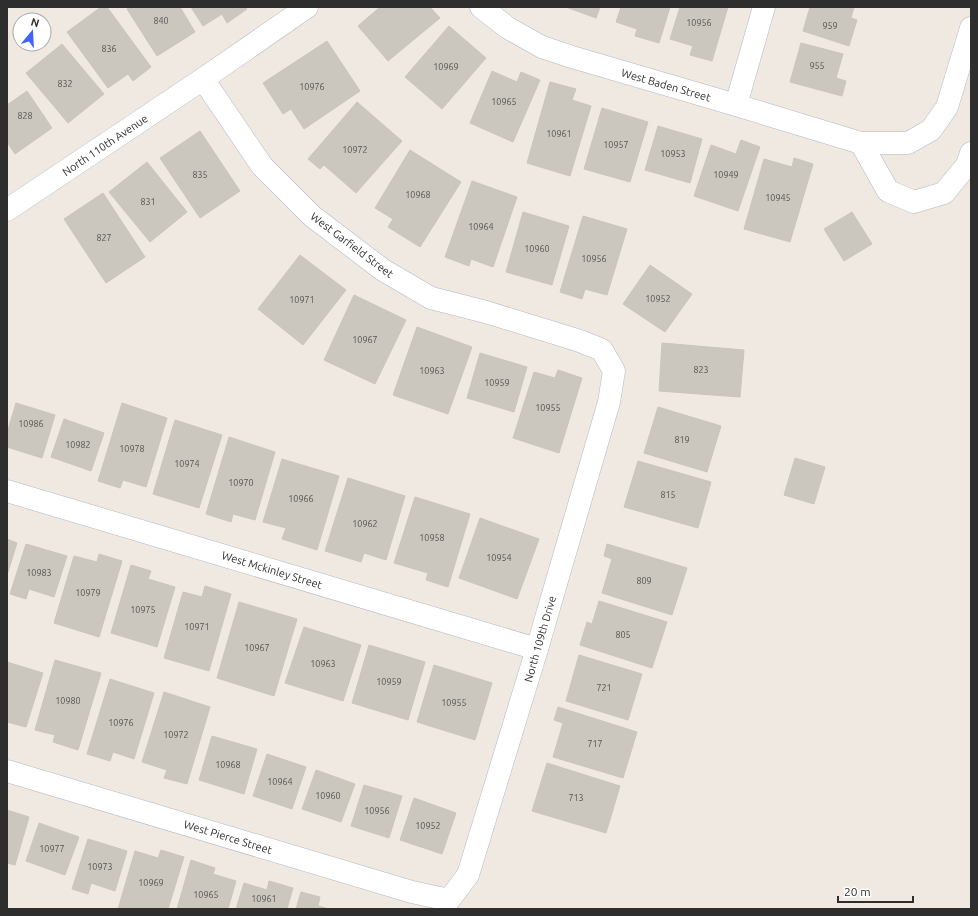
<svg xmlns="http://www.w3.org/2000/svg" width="978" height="916" font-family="Ubuntu,sans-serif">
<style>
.building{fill:#cbc7bf;stroke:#cbc5ba}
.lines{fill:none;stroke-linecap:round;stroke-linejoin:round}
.minor-casing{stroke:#b4b7c1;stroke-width:23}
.minor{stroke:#fff;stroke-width:22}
.labels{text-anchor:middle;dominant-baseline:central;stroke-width:3;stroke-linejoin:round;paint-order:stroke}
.number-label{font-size:9px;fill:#555452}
.street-label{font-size:11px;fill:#2e2e2e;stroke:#fff}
</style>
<rect width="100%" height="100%" fill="#efe9e1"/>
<g class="building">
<path d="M101 7H107L151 67 133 81 128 74 108 88 67 32Z"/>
<path d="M130 7H180L195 32 157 56 127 9Z"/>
<path d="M191 7H245L247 9 227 23 222 14 203 26Z"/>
<path d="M380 7H430L440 18 388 61 358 26Z"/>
<path d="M566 7H600L596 18Z"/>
<path d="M621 7H670L659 43 635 36 637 29 616 22Z"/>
<path d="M680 7H728L712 61 690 55 693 46 670 39Z"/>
<path d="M810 7H854L851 18 857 20 849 46 803 31Z"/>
<path d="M449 26 486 58 442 109 405 77Z"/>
<path d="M327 41 360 91 304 129 291 109 283 114 263 83Z"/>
<path d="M801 43 843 54 836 78 846 81 842 96 790 82Z"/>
<path d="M62 44 104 94 68 123 26 73Z"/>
<path d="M492 71 517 82 521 72 540 80 513 142 470 123Z"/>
<path d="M550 82 576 89 572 100 591 106 570 176 527 163Z"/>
<path d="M27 91 52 128 15 154 7 142V105Z"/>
<path d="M357 102 402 141 356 193 324 165 320 169 308 159Z"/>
<path d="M602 108 648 122 630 182 584 169Z"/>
<path d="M658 126 702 139 690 183 645 170Z"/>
<path d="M200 131 240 191 200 218 160 158Z"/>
<path d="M741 140 760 147 738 211 694 196 711 145 736 154Z"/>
<path d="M410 150 461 182 420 247 388 227 393 219 375 208Z"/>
<path d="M794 158 813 164 790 242 744 229 764 159 792 167Z"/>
<path d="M147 162 187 212 150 242 109 192Z"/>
<path d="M472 181 517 197 493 267 471 259 469 266 445 257Z"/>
<path d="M103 193 145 257 106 283 64 219Z"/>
<path d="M523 212 569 226 552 285 506 272Z"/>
<path d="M852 212 872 244 844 261 824 229Z"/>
<path d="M583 216 627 229 607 295 585 289 582 299 560 292Z"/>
<path d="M300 255 346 290 303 345 258 309Z"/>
<path d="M650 265 692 294 665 332 623 304Z"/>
<path d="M354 295 406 320 375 384 324 360Z"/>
<path d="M417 327 472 347 448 414 393 395Z"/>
<path d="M662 343 744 350 740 397 659 391Z"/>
<path d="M480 353 527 367 514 412 467 398Z"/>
<path d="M558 370 582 378 559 453 513 438 534 372 555 378Z"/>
<path d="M16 403 55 415 42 458 7 447V433Z"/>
<path d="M122 403 167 418 146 487 123 480 120 488 98 481Z"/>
<path d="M658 407 721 426 707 472 644 453Z"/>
<path d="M64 419 104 433 91 471 51 457Z"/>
<path d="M175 420 222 435 199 508 153 494Z"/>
<path d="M229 437 275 452 255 520 233 514 231 522 206 514Z"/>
<path d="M795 458 825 467 814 504 784 495Z"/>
<path d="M282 459 339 476 317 550 282 539 286 528 263 522Z"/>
<path d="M638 461 711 482 698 528 624 507Z"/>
<path d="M348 478 405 496 386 560 364 553 361 562 325 551Z"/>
<path d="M415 497 470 514 448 587 426 580 428 573 394 563Z"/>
<path d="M480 518 539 539 517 599 459 578Z"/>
<path d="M7 539 17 543 7 575Z"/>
<path d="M26 544 67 556 54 597 29 589 26 599 10 594Z"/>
<path d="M607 544 687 568 672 615 602 593 612 559 604 556Z"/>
<path d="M99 554 122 561 99 637 54 623 74 556 97 562Z"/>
<path d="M131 565 151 571 148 579 175 587 157 647 111 633Z"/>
<path d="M205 586 231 594 209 671 164 658 183 592 202 597Z"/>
<path d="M599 601 667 622 652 668 580 645 587 622 592 624Z"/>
<path d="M239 602 297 619 274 696 217 678Z"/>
<path d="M304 627 361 645 343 701 285 683Z"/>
<path d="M369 645 425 662 408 720 352 703Z"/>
<path d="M579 655 642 674 628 720 566 701Z"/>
<path d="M55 660 101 673 78 750 53 742 55 735 35 730Z"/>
<path d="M7 662 43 673 26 727 7 722Z"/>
<path d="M434 665 492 683 475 740 417 722Z"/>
<path d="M110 679 154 693 134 759 113 752 110 761 87 754Z"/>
<path d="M164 692 210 707 187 784 164 778 167 770 142 762Z"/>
<path d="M558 707 637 732 623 778 553 757 563 723 554 720Z"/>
<path d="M212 736 257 749 244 794 199 780Z"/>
<path d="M267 754 306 767 292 809 253 796Z"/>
<path d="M547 763 620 786 606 833 532 811Z"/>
<path d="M316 770 355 784 341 822 302 809Z"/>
<path d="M364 785 402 796 389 838 351 826Z"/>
<path d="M414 798 456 813 442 854 400 840Z"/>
<path d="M7 810 29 817 15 865 7 863Z"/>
<path d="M39 823 79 837 65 875 26 861Z"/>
<path d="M88 839 127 851 115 891 91 883 88 894 72 889Z"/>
<path d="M161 850 184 857 168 909H118L135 851 158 858Z"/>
<path d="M191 860 215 868 213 874 236 881 228 909H177Z"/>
<path d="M269 881 293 888 287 909H236L244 883 267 890Z"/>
<path d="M301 892 320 897 318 906 329 909H296Z"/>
</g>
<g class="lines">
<defs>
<g id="minor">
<path d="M481 7 508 28 542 47 572 57 736 105 861 143"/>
<path d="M971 28 947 107 931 130 908 143H861L888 191 914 202 944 193 967 165 971 153"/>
<path d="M736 105 764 7"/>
<path d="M7 210 203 79 307 7"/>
<path d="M7 491 537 649"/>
<path d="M7 771 412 892 449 900 468 875 537 649 609 402 614 371 602 350 580 341 486 312 431 298 383 270 312 216 262 166 203 79"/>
</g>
</defs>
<use href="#minor" class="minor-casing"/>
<use href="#minor" class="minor"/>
</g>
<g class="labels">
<g class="number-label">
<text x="161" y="21">840</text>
<text x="699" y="23">10956</text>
<text x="830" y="26">959</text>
<text x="109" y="49">836</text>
<text x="817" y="66">955</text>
<text x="446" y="67">10969</text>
<text x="65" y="84">832</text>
<text x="312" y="87">10976</text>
<text x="504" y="102">10965</text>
<text x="25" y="116">828</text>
<text x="559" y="134">10961</text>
<text x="616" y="145">10957</text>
<text x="355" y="150">10972</text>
<text x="673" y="154">10953</text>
<text x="200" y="175">835</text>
<text x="726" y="175">10949</text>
<text x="418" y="195">10968</text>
<text x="778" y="198">10945</text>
<text x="148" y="202">831</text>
<text x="481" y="227">10964</text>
<text x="104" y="238">827</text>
<text x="537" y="249">10960</text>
<text x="594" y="259">10956</text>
<text x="658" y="299">10952</text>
<text x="302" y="300">10971</text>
<text x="365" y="340">10967</text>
<text x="701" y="370">823</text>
<text x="432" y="371">10963</text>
<text x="497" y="383">10959</text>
<text x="548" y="408">10955</text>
<text x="31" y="424">10986</text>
<text x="682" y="440">819</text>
<text x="78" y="445">10982</text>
<text x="132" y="449">10978</text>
<text x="187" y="464">10974</text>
<text x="241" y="483">10970</text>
<text x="668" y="495">815</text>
<text x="301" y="499">10966</text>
<text x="365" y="524">10962</text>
<text x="432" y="538">10958</text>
<text x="499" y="558">10954</text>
<text x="39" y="573">10983</text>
<text x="644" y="581">809</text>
<text x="88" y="593">10979</text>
<text x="143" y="610">10975</text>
<text x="197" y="627">10971</text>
<text x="623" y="635">805</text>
<text x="257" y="648">10967</text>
<text x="323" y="664">10963</text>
<text x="389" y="682">10959</text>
<text x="604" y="688">721</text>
<text x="68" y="701">10980</text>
<text x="454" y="703">10955</text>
<text x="121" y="723">10976</text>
<text x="176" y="735">10972</text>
<text x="595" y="744">717</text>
<text x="228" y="765">10968</text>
<text x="280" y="782">10964</text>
<text x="328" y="796">10960</text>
<text x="576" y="798">713</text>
<text x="377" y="811">10956</text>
<text x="428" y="826">10952</text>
<text x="52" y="849">10977</text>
<text x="100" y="867">10973</text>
<text x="151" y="883">10969</text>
<text x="206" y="895">10965</text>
<text x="264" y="899">10961</text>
</g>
<g class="street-label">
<text transform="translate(666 85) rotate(16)">West Baden Street</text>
<text transform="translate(105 145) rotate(-34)">North 110th Avenue</text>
<text transform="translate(352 245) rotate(37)">West Garfield Street</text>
<text transform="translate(272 570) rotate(17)">West Mckinley Street</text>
<text transform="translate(540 639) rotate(-74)">North 109th Drive</text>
<text transform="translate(228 837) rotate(17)">West Pierce Street</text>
</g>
</g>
<rect width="978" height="916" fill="none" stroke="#2e2e2e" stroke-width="16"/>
<g transform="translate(32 32) rotate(18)"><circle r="19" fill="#ffffff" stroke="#ababab"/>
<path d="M0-3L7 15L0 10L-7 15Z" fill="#4264fb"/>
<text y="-6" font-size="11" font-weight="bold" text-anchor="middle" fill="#2e2e2e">N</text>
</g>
<path d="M838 896v6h75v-6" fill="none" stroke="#2e2e2e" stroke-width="2"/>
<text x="844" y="896" font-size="12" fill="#2e2e2e" stroke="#ffffff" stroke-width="3" paint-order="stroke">20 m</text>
</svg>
